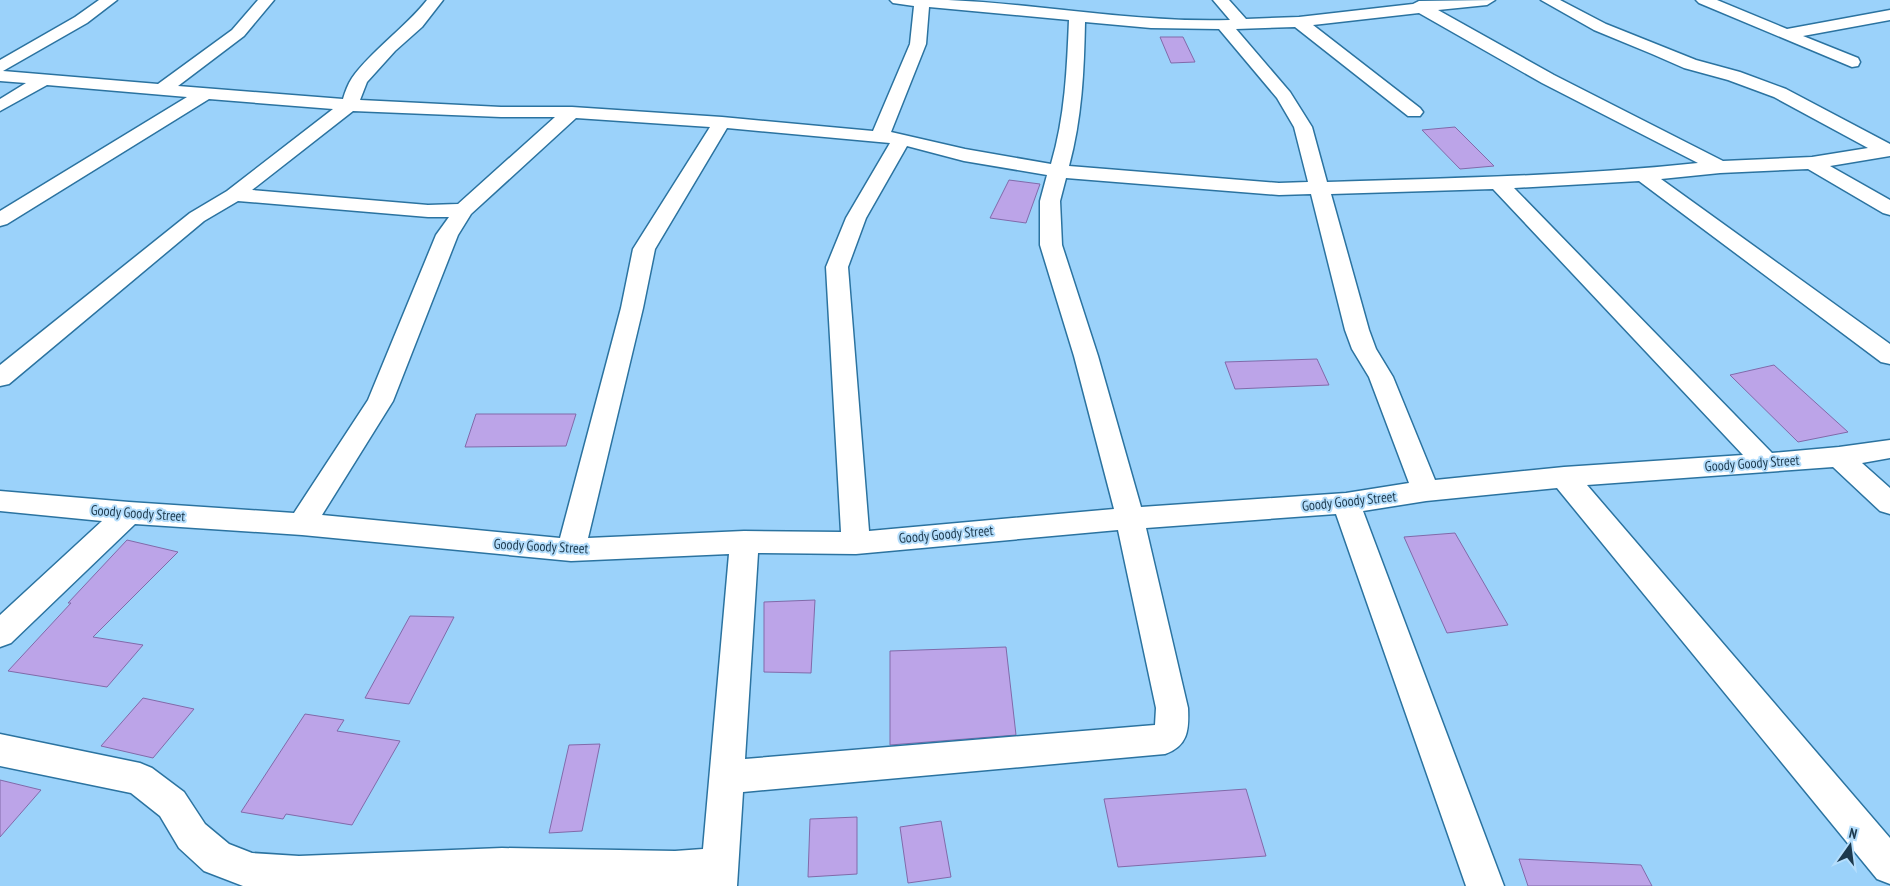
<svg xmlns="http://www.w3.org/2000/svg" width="1890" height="886" font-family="'PT Sans Narrow',sans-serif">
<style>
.building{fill:#bca4e8;stroke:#816aaa}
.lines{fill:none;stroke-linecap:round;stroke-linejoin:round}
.minor-casing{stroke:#2b73a0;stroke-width:3}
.minor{fill:#fff;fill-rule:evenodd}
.labels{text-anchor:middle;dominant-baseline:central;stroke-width:4;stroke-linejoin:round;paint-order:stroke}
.street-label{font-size:14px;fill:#1c394d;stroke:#b5defc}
</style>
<rect width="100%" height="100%" fill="#9bd2fa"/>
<g class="building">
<path d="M1160 37H1183L1195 62 1171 63Z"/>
<path d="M1455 127 1494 166 1460 169 1422 130Z"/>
<path d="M1009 180 1040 184 1026 223 990 218Z"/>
<path d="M1317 359 1329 385 1235 389 1225 362Z"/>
<path d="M1774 365 1848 432 1798 442 1730 375Z"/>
<path d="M476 414H576L566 446 465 447Z"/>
<path d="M1455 533 1508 625 1447 633 1404 537Z"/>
<path d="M127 540 178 552 93 637 143 645 107 687 8 671 71 603H68Z"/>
<path d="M815 600 811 673 764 672V602Z"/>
<path d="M410 616 454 617 409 704 365 698Z"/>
<path d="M1006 647 1016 735 890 745V651Z"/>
<path d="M143 698 194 709 153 758 101 746Z"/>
<path d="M305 714 344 720 337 731 400 741 352 825 286 814 283 819 241 812Z"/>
<path d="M600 744 582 831 549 833 569 745Z"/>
<path d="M0 780 41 790 0 837Z"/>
<path d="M1246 789 1266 856 1118 867 1104 799Z"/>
<path d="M857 817V874L808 877 810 819Z"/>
<path d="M941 821 951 877 908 883 900 827Z"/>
<path d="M1519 859 1641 865 1652 886H1528Z"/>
</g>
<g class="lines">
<defs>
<g id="minor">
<path d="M99 0H117L87 23 3 71 158 84 232 30 258 0H274L244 36 178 86 343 99C345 92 348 84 352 78 372 50 405 28 427 0H443L422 27 395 51 367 82 360 100 501 107H572L722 117 873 131 910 44 914 6 893 3 890 0C910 0 929 0 948 0 1042 4 1135 23 1230 20L1213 0H1229L1246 19 1299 17 1413 4 1419 1 1495 0 1487 5 1438 10 1554 75 1723 161 1812 157 1868 148 1774 97 1728 80 1684 68 1652 54 1594 30 1541 0H1560L1606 24 1696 60 1740 72 1786 89 1890 144V156L1830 166 1890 200V215L1883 213 1808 169 1720 173 1661 179 1890 344V364L1881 362 1639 181 1514 188 1772 453 1839 447 1890 440V458L1862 463 1890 488V514L1880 511 1833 467 1587 485 1890 838V884L1877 879 1557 488 1426 501 1363 511 1504 886H1466L1336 514 1146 528 1188 708C1189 730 1188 746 1165 754L743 792 737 886H243L204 871 179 848 160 816 131 793 0 766V734L140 763 152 768 184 792 205 824 229 844 252 853 299 856 502 848 675 851 703 849 729 554 571 561 302 535 135 524 11 643 0 647V615L102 521 0 511V491L129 502 294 513 368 400 436 235 449 217H428L238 201 204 221 9 384 0 386V365L190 213 227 191 333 109 209 99 7 224 0 226V211L187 97 47 85 0 111V99L26 83 0 81V60L75 17ZM929 7 1069 20C1067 69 1065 117 1051 164L965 149 891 132 926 44ZM1419 13 1542 83 1698 163C1575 176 1451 178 1327 182L1312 127 1290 92 1236 29 1295 27 1408 116H1420L1423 112 1420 108 1313 25ZM1085 22 1151 28 1219 29 1277 98 1294 127 1308 182 1279 183 1069 166C1082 118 1084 71 1085 22ZM353 111 501 117H555L458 204 428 205 252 190ZM576 118 710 127 633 249 621 308 560 538 322 515 393 401 458 235 471 214ZM727 128 890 143 846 218 826 267 841 532 744 531 588 538 643 308 655 249ZM907 146 964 161 1047 175 1040 201V245L1074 356 1114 509 869 531 848 267 866 218ZM1066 178 1279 195 1311 194 1345 330 1352 349 1369 377 1409 483 1346 493 1141 507 1098 356 1062 245 1060 201ZM1493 189 1743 455 1564 467 1435 480 1393 377 1376 349 1369 330 1331 194ZM1118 530 1156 708 1155 725 745 759 758 553 856 554Z"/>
<path d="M1696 0H1717L1787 29 1890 10V20L1803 36 1858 58 1860 62 1858 66 1852 67 1699 3Z"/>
</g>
</defs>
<use href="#minor" class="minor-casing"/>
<use href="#minor" class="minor"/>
</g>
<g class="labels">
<g class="street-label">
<text transform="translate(1752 463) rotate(-4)">Goody Goody Street</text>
<text transform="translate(1349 501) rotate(-6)">Goody Goody Street</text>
<text transform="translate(138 513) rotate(4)">Goody Goody Street</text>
<text transform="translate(946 534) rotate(-5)">Goody Goody Street</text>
<text transform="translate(541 546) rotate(3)">Goody Goody Street</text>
</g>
</g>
<g transform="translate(1850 846) rotate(14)" stroke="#b5defc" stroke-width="4" paint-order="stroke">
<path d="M0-4L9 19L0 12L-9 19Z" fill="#1c394d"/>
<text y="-8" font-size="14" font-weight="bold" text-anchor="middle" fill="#1c394d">N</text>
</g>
</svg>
